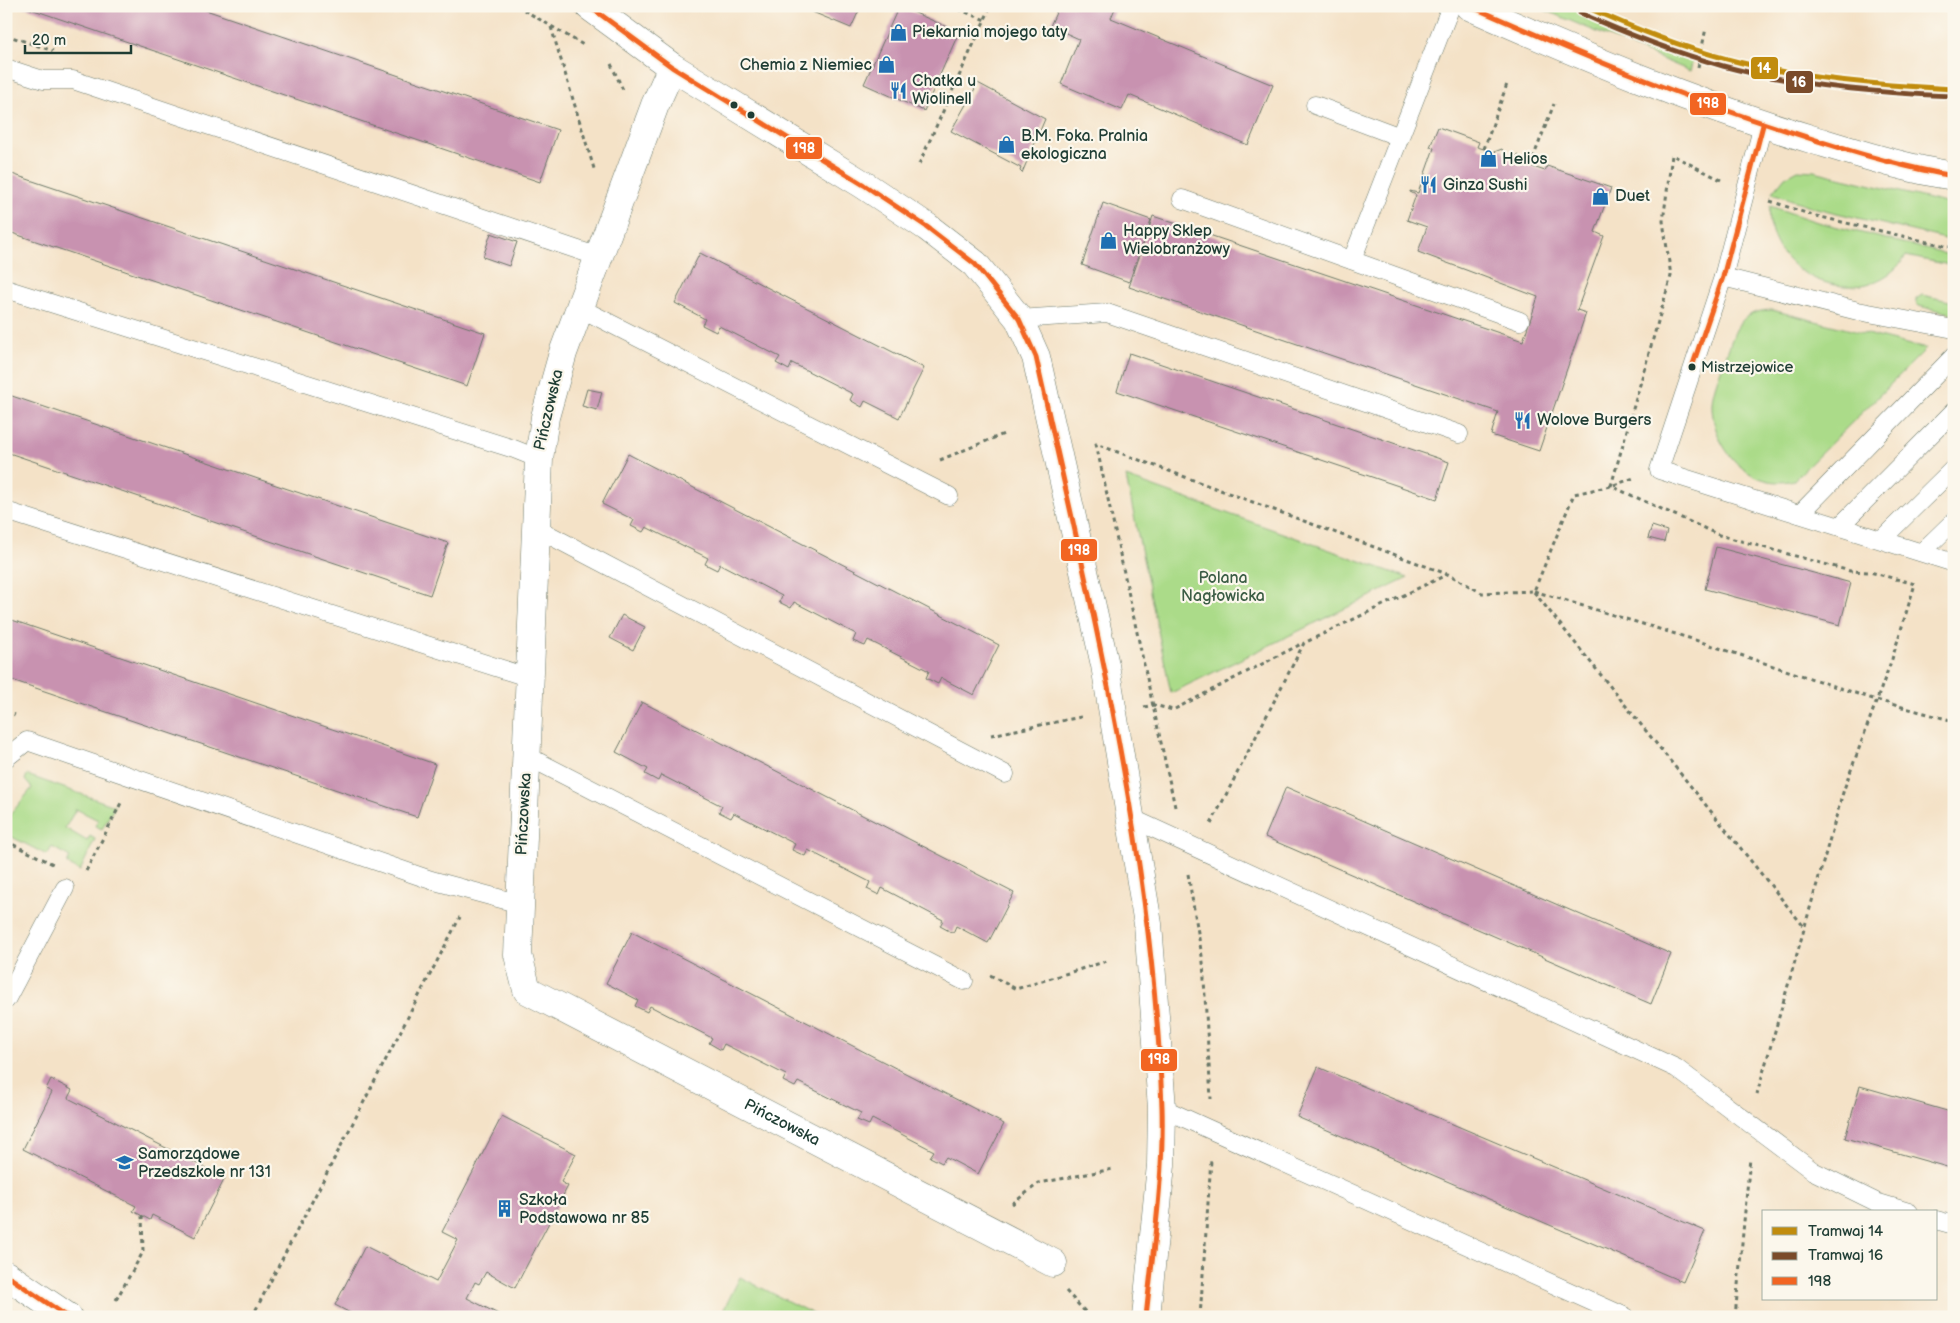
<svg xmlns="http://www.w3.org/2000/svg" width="1960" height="1323" font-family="'Balsamiq Sans',sans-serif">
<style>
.green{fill:#abdb89;stroke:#658c5e}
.building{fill:#c892b0}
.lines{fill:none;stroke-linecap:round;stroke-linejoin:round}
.lane-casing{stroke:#6a7767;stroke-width:19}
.street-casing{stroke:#6a7767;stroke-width:29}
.secondary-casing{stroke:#6a7767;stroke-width:29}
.path{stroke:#6a7767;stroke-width:3;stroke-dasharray:4 4;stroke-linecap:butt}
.lane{stroke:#fff;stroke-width:18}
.street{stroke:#fff;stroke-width:28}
.secondary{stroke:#fff;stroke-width:28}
.bus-1-casing{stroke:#fbf7ec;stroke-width:9}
.bus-1{stroke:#f26522;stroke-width:5}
.tram-1-casing{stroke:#fbf7ec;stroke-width:9}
.tram-2-casing{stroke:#fbf7ec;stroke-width:9}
.tram-1{stroke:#c18c0d;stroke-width:5}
.tram-2{stroke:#7a4b2a;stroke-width:5}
.bus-dot{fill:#1f3d34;stroke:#fbf7ec;stroke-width:2}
.labels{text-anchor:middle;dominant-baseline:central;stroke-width:4.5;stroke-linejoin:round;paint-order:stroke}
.bus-label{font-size:15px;fill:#1f3d34;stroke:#fbf7ec;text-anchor:start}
.poi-label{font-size:16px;fill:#1f3d34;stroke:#fbf7ec;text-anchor:start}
.street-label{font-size:16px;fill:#1f3d34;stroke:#fbf7ec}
.park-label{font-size:16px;fill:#3b5d45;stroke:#fbf7ec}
.line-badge{stroke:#fbf7ec;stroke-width:2}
.badge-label{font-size:14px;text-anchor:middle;font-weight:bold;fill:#fff}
</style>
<rect width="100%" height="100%" fill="#fbf7ec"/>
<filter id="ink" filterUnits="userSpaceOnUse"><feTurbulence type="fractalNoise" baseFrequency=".02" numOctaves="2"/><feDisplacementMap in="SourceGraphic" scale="10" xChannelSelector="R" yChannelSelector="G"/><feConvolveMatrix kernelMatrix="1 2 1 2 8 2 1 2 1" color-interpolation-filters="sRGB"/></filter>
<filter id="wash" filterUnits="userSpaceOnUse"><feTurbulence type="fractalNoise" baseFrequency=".0096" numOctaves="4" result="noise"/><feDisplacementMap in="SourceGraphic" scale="20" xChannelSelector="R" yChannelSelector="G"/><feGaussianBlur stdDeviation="1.12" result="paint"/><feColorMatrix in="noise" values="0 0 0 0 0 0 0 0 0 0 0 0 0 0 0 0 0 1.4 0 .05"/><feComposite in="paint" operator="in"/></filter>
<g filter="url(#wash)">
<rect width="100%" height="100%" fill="#f4e2c7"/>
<g class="green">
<path d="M1535 6H1568L1693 60 1690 71Z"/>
<path d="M1798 170 1814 171 1954 205V241L1816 208 1772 193 1785 177Z"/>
<path d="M1770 206 1814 221 1954 256V266L1906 256C1865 318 1761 276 1770 206Z"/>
<path d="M1922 295 1954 302V314L1919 306 1916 303V299Z"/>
<path d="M1772 310 1926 349 1794 480C1749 492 1711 446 1712 403 1713 387 1721 371 1726 356 1736 329 1738 311 1772 310Z"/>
<path d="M1126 477 1408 578 1171 693Z"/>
<path d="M27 775 115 806 102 829 95 826 98 820 76 809 65 828 87 841 90 836 95 839 80 871 67 864 70 857 52 847 47 855 6 834V820L32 788 25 780Z"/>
<path d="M740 1277 819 1317H720Z"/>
</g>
<g id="blocks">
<g class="building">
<path d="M22 6H194L558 130 540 182Z"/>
<path d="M798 6H861L851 28Z"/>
<path d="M899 6 959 32 924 111 864 84Z"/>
<path d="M1059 6H1116L1111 18 1273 85 1248 145 1129 95 1122 110 1061 84 1079 39 1050 26Z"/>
<path d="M974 81 1045 119 1022 173 1020 171 1021 168 951 131 977 85Z"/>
<path d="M1438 127 1479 142 1477 147 1484 149 1494 152 1502 149 1506 157 1510 159 1518 155 1523 163 1539 169 1545 171 1547 166 1611 188 1595 232 1604 236 1577 310 1586 313 1539 451 1491 435 1498 412 1129 287 1153 216 1523 341 1538 297 1418 252 1427 227 1407 220 1416 195 1410 192V191L1418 193 1434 148 1430 147Z"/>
<path d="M6 172 485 333 467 386 6 231Z"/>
<path d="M1103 203 1151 220 1129 282 1082 265Z"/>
<path d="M491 233 517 242 509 266 483 257Z"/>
<path d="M700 253 924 368 899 418 865 401 862 407 850 400 853 394 792 363 789 370 776 363 780 357 719 326 716 332 702 325 705 319 675 303Z"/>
<path d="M1129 353 1449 462 1437 499 1117 391Z"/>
<path d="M587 389 602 392 597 410 582 406Z"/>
<path d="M6 394 448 543 430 595 6 452Z"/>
<path d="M628 454 999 645 974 695 941 678 938 684 926 678 929 671 868 640 865 646 853 641 856 634 794 602 791 608 779 602 782 596 720 564 717 570 705 564 708 558 646 527 643 532 631 526 634 520 602 504Z"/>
<path d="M1652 526 1667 531 1664 542 1648 538Z"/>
<path d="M1716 547 1851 583 1840 625 1705 589Z"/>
<path d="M622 615 645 627 633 650 610 638Z"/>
<path d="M6 618 435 764 417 817 6 678Z"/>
<path d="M642 702 1014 893 988 943 956 926 953 933 940 926 943 920 882 888 879 895 867 889 870 882 808 850 805 856 792 850 795 844 734 813 731 818 719 812 722 806 661 775 658 781 645 774 648 769 616 752Z"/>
<path d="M1286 787 1671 954 1651 1004 1265 837Z"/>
<path d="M632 932 1004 1124 978 1174 946 1157 942 1163 930 1157 934 1151 872 1119 869 1125 857 1120 861 1113 798 1082 795 1087 783 1081 786 1075 724 1044 721 1050 709 1043 712 1038 650 1006 647 1012 635 1006 638 1000 606 983Z"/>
<path d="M1318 1067 1705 1231 1683 1282 1297 1117Z"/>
<path d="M51 1079 72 1090 68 1098 225 1178 195 1237 152 1215 150 1220 133 1211 136 1206 23 1149 52 1092 46 1089Z"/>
<path d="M1860 1086 1954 1113V1169L1845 1138Z"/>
<path d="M502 1116 576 1154 561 1182 568 1186 515 1288 486 1272 479 1284 475 1282 467 1298 504 1317H358L335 1305 365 1246 436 1282 458 1240 442 1232Z"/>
</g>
</g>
</g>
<g filter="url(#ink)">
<use href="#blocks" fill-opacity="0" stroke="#6a7767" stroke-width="1"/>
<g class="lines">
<defs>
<g id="lane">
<path d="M6 68 43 80H73L599 257"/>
<path d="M1315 105 1400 137"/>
<path d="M1763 125 1723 277 1659 470 1954 563"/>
<path d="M1182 199 1520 321"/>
<path d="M1352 260 1451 6"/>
<path d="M1723 277 1858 311 1954 329"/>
<path d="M6 289 514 449 539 459"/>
<path d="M580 308 949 496"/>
<path d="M1019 319 1107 313 1459 434"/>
<path d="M6 511 530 678"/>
<path d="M1800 514 1954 356"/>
<path d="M1840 526 1954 411"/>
<path d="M536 528 1005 774"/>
<path d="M1882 539 1954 468"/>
<path d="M1922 552 1954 521"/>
<path d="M527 756 964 981"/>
<path d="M6 758 27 741 431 880 520 904"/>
<path d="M1131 818 1676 1068 1813 1171 1876 1202 1909 1212"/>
<path d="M6 1000 65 888"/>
<path d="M1162 1108 1626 1317"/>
<path d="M1936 1220 1954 1225"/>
</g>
<g id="street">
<path d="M589 6 672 67 864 185 927 227 975 264 1019 319 1036 357 1105 665 1148 924 1162 1108 1161 1165 1146 1317"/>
<path id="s1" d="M672 67 655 105 563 353 545 417 539 459 518 955 527 990 1053 1263"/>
<path d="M6 1275 68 1317"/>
</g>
<path id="secondary" d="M1469 6C1582 56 1696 104 1814 140 1860 154 1907 169 1954 176"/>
</defs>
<use href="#lane" class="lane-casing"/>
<use href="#street" class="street-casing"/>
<use href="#secondary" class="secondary-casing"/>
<g class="path">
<path d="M517 6 585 46"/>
<path d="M951 6 985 20"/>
<path d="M551 27 595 172"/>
<path d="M6 35 53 51"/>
<path d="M611 64 624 92"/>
<path d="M1698 67 1706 28"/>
<path d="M1484 149 1507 84"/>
<path d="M919 164 991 6"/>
<path d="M1530 166 1554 104"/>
<path d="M1721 180 1672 155 1663 221 1671 276 1611 486 1719 535 1850 571 1870 572 1915 584 1892 659 1844 789 1757 1094"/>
<path d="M1770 201 1812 215 1954 248"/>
<path d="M940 460 1004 434"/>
<path d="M1534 591 1692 639 1876 700 1954 721"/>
<path d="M1534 592 1805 928"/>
<path d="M1144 707 1154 705 1173 710 1303 643"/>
<path d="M6 712 15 715"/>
<path d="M991 735 1081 717"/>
<path d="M1175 807 1096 444 1447 574"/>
<path d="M1211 824 1304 643 1448 574 1482 593 1534 591 1574 494 1611 486 1634 478"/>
<path d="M6 841 53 864"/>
<path d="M86 871 121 803"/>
<path d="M1188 874 1203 962 1211 1099"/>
<path d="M990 975 1016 989 1107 961"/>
<path d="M1012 1204 1039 1183 1113 1169"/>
<path d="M1066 1291 1090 1317"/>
<path d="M116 1300 143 1252 142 1215"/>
<path d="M252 1317 460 917"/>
<path d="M1200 1317 1211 1160"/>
<path d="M1735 1317 1750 1158"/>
</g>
<use href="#lane" class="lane"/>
<use href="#street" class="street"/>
<use href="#secondary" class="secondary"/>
<defs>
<g id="bus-1">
<path d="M589 6 672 67 864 185 927 227 975 264 1019 319 1036 357C1091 604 1153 853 1162 1107 1164 1177 1153 1248 1146 1317"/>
<path d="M1470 6C1577 53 1685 99 1797 134 1848 151 1900 167 1954 176"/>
<path d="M1692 367 1723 277 1763 125"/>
<path d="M6 1275 68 1317"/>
</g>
</defs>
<use href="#bus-1" class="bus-1-casing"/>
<use href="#bus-1" class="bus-1"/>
<defs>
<path id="tram-1" d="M1584 6C1630 27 1678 46 1727 59 1801 79 1877 85 1954 89"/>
<path id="tram-2" d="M1580 13C1627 34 1674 52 1723 66 1798 86 1876 93 1954 96"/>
</defs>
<use href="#tram-1" class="tram-1-casing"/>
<use href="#tram-2" class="tram-2-casing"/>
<use href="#tram-1" class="tram-1"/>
<use href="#tram-2" class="tram-2"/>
</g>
</g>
<defs>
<symbol id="shop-bare" viewBox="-9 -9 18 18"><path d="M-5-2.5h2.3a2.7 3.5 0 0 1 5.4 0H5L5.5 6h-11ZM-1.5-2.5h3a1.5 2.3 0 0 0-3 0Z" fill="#1f6fb2" stroke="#fbf7ec" stroke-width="2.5" paint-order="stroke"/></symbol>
<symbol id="restaurant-bare" viewBox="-9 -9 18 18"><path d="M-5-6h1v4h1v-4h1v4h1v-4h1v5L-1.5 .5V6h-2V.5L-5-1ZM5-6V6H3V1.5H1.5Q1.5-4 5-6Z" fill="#1f6fb2" stroke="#fbf7ec" stroke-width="2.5" paint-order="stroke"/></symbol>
<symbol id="school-bare" viewBox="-9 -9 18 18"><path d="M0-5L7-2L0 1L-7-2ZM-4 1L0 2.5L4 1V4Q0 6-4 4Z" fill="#1f6fb2" stroke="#fbf7ec" stroke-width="2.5" paint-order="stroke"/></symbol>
<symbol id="building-bare" viewBox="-9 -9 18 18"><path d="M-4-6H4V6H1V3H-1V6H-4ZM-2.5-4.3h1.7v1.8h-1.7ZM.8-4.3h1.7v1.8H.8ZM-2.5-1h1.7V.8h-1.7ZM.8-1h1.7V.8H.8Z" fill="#1f6fb2" stroke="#fbf7ec" stroke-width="2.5" paint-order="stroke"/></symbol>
</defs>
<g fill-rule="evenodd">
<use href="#shop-bare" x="886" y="20" width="25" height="25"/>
<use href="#shop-bare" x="874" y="52" width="25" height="25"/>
<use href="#restaurant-bare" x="886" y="78" width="25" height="25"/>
<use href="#shop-bare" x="994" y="132" width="25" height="25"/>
<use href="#shop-bare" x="1476" y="146" width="25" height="25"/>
<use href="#restaurant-bare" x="1416" y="172" width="25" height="25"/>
<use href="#shop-bare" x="1588" y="184" width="25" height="25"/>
<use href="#shop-bare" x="1096" y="228" width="25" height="25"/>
<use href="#restaurant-bare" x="1510" y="408" width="25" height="25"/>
<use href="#school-bare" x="112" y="1150" width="25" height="25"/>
<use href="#building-bare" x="492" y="1196" width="25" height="25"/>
</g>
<g class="bus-dot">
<circle cx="734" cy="105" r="4.5"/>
<circle cx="751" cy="115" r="4.5"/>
<circle cx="1692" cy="367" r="4.5"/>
</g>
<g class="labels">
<g class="bus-label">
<text x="1701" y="367">Mistrzejowice</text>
</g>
<g class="poi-label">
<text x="912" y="32">Piekarnia mojego taty</text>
<text x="872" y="65" text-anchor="end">Chemia z Niemiec</text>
<text x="912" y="81">Chatka u<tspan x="912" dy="18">Wiolinell</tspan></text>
<text x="1021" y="136">B.M. Foka. Pralnia<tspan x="1021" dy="18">ekologiczna</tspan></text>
<text x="1502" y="159">Helios</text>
<text x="1443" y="185">Ginza Sushi</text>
<text x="1615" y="196">Duet</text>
<text x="1123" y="231">Happy Sklep<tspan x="1123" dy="18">Wielobranżowy</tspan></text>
<text x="1537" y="420">Wolove Burgers</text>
<text x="138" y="1154">Samorządowe<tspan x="138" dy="18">Przedszkole nr 131</tspan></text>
<text x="519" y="1200">Szkoła<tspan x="519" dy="18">Podstawowa nr 85</tspan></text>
</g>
<g class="street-label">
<text transform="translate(549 410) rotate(-77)">Pińczowska</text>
<text transform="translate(524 814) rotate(-87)">Pińczowska</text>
<text stroke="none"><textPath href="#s1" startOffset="1235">Pińczowska</textPath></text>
</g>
<g class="park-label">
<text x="1223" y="578">Polana<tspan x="1223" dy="18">Nagłowicka</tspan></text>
</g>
</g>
<g class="line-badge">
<rect x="1750" y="56" width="29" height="24" rx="5" fill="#c18c0d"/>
<rect x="1785" y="70" width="29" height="24" rx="5" fill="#7a4b2a"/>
<rect x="1689" y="92" width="38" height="24" rx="5" fill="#f26522"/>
<rect x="785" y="136" width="38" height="24" rx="5" fill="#f26522"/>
<rect x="1060" y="538" width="38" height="24" rx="5" fill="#f26522"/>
<rect x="1140" y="1048" width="38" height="24" rx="5" fill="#f26522"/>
</g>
<g class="badge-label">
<text x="1764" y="73">14</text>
<text x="1799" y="87">16</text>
<text x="1708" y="108">198</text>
<text x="804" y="153">198</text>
<text x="1079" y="555">198</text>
<text x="1159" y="1064">198</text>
</g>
<rect width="1960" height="1323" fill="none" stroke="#fbf7ec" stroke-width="25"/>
<rect x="1762" y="1210" width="175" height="90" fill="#fbf7ec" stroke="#a3ada2"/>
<rect x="1772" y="1227" width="25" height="8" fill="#c18c0d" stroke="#a3ada2"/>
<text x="1808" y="1236" font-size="15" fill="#1f3d34">Tramwaj 14</text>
<rect x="1772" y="1252" width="25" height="8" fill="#7a4b2a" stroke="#a3ada2"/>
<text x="1808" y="1260" font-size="15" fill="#1f3d34">Tramwaj 16</text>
<rect x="1772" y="1277" width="25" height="8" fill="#f26522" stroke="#a3ada2"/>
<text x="1808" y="1286" font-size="15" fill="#1f3d34">198</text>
<path d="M25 45v8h106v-8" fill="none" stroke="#1f3d34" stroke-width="2.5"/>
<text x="32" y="45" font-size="15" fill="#1f3d34" stroke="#fbf7ec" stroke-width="4" paint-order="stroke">20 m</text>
</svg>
